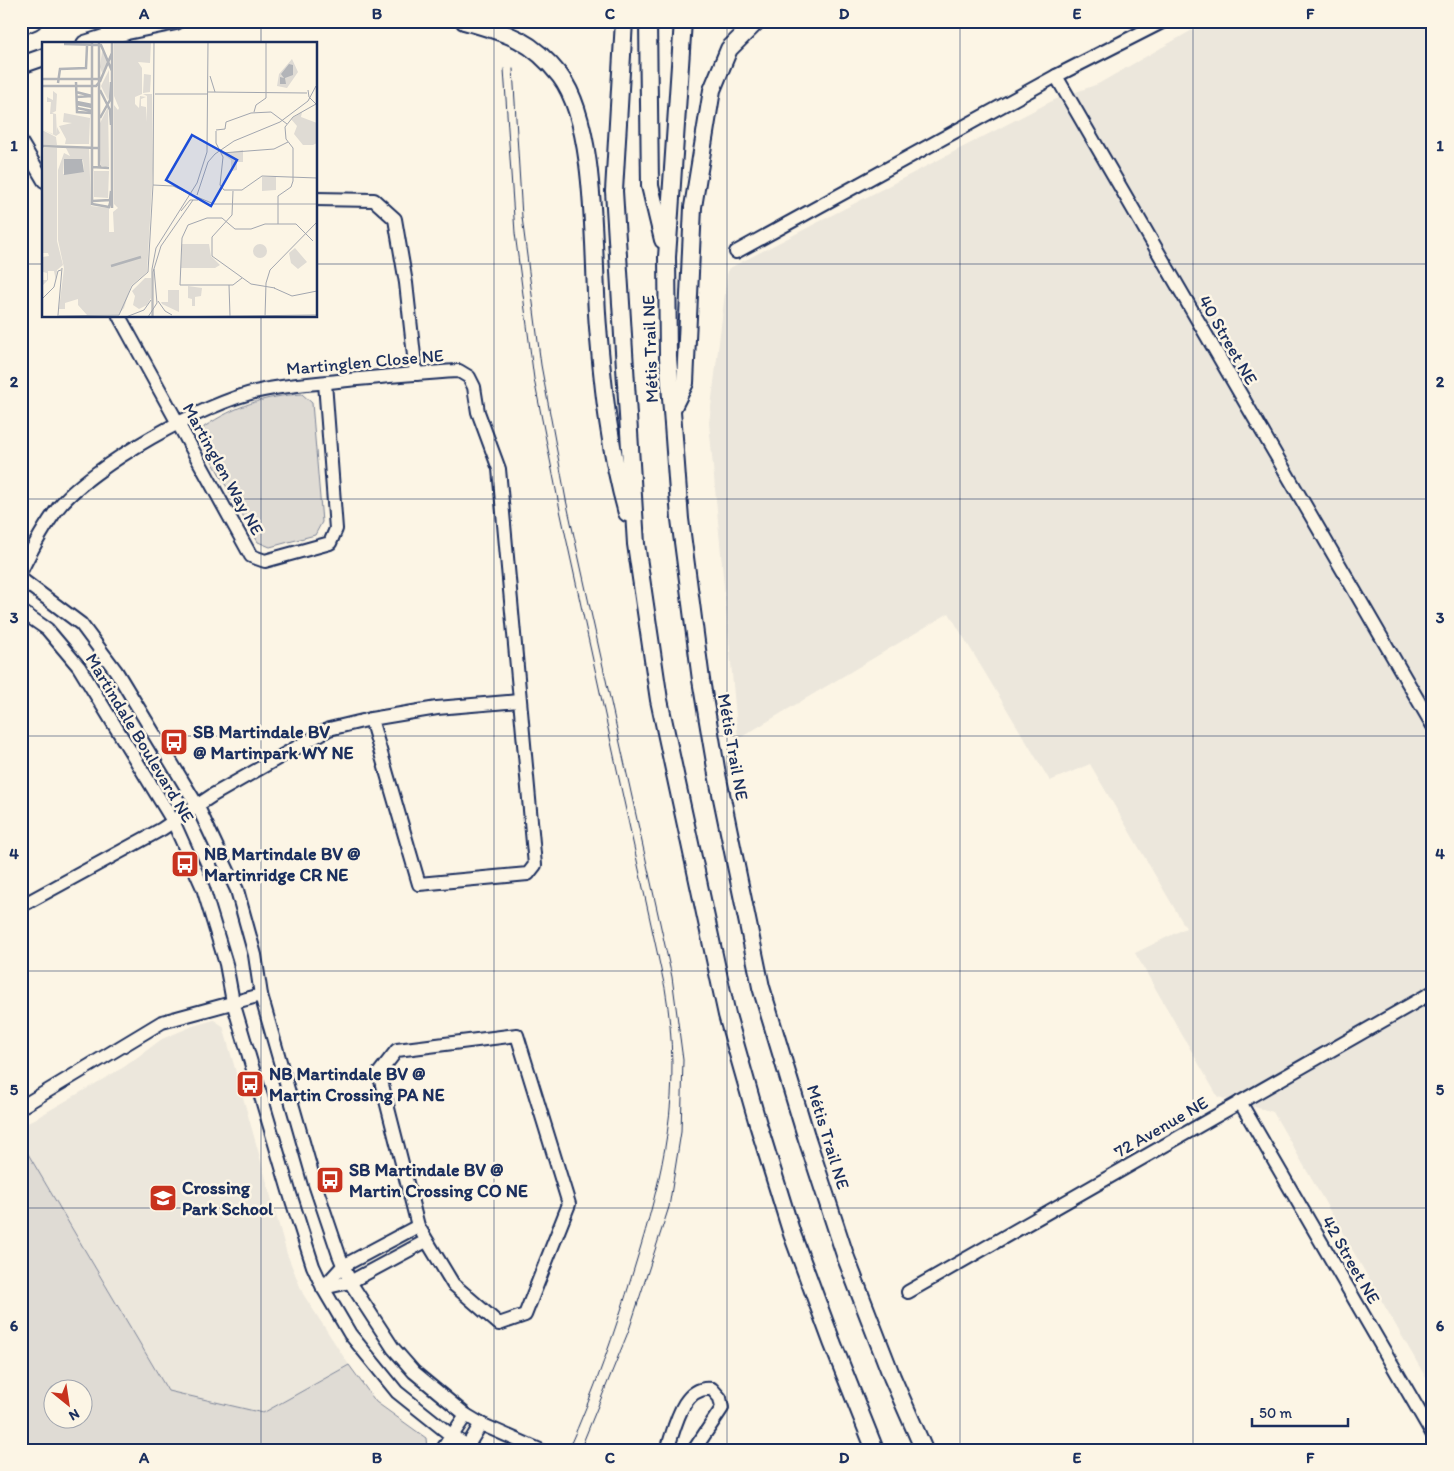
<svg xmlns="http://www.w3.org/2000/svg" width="1454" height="1471" font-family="Itim,sans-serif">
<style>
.built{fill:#ece7dc}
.green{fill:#dfdbd4;stroke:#7d8599;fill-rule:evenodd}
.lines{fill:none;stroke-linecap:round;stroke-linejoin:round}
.minor-casing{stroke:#1b2f5e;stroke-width:16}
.major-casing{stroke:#1b2f5e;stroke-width:20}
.minor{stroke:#fcf5e5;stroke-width:12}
.major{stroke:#fcf5e5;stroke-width:16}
.tram{stroke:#1b2f5e;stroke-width:1}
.grid{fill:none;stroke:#1b2f5e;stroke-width:1;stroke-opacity:0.55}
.labels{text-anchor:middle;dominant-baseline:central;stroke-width:5;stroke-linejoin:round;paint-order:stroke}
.street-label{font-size:18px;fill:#1b2f5e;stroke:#fcf5e5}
.poi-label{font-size:18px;font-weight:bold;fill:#1b2f5e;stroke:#fcf5e5;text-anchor:start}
.inset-river{fill:none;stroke:#b2b4b8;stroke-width:2.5}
.inset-road{fill:none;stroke:#a2a6af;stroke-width:1}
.view{fill:#1d4ed8;fill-opacity:0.15;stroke:#1d4ed8;stroke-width:2.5}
.inset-edge{fill:none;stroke:#1b2f5e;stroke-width:2.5}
.neatline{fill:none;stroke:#1b2f5e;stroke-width:2}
.grid-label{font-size:16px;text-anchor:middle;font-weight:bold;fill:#1b2f5e}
</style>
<rect width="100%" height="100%" fill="#fcf5e5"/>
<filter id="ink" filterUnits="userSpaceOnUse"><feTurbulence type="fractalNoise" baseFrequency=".02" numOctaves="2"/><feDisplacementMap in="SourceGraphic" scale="10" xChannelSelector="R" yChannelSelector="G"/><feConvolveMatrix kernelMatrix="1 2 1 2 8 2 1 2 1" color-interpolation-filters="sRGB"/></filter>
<g filter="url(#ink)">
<g class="built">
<path d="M1208 21H1433V1390L1273 1112 1218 1097 1135 953 1186 928 1090 764 1050 781 949 613 738 739 709 423 728 269 1054 100 1098 84Z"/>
<path d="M214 1020 223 1026 287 1254 303 1294 349 1365 263 1413 168 1391 21 1142V1127L124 1067 162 1039 193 1026Z"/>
</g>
<g class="green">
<path d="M302 394 312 403 322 522 315 535 270 547 258 542 200 440 204 427C235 406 265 396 302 394Z"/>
<path d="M21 1142 168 1391 263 1413 349 1365 376 1402 426 1438 427 1450H21ZM52 1388H82V1418H52Z"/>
</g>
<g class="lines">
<defs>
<g id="minor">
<path d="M1164 21 1056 76 1433 726"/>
<path d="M21 142 44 181"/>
<path d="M316 199 374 200 395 219 406 283 416 374"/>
<path d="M736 252 1056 76"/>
<path d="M119 316 251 556 265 561 330 543 336 529 325 383"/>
<path d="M21 571C32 549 43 528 58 508 91 466 206 402 259 391 285 385 312 384 338 381 378 377 419 373 459 371L469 377 474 387 478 412 499 469 535 865 528 874 419 884 371 719"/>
<path d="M21 579 81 624 116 671 197 805 237 890 255 955 261 995 315 1184 339 1255 350 1282 393 1348 414 1372 466 1415 481 1424 540 1450"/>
<path d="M21 611 47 629 79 667 173 821 203 888 226 964 233 1002 289 1191 313 1266 323 1288 350 1334 397 1392 452 1436 474 1450"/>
<path d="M21 906 162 829 213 795 329 729 371 719 437 708 519 701"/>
<path d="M517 1035 569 1204 525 1315 499 1324 453 1284 418 1226 379 1073 397 1050Z"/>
<path d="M1240 1102 1433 1435"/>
<path d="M21 1107 162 1022 261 995"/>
<path d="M323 1288 343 1266 418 1226"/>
<path d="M323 1288 350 1282 426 1241"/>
<path d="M908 1292 1433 992"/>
<path d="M442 1450 466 1415"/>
<path d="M465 1450 481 1424"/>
<path d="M667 1450C675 1428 682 1385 712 1389L720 1398 722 1408 694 1450"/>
</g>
<g id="major">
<path d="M464 21C507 33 531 39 560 76 599 127 592 262 598 327 603 389 610 453 627 513"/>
<path d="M624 21 614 191 636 544 659 700 727 1015 758 1124 792 1234 832 1342 875 1450"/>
<path d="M648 21 650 186 663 240"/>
<path d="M683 21 667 257 668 357 680 519 701 680 717 774 761 987 806 1136 846 1258 892 1377 924 1450"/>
<path d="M21 26 33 21"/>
<path d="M85 44 127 31 176 21"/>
<path d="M21 65 44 57"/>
<path d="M673 407 685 383 693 207 712 90 729 49 757 21"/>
</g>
</defs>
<use href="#minor" class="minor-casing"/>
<use href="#major" class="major-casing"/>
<use href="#minor" class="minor"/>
<use href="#major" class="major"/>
<g class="tram">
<path d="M504 69 515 233 534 379 560 510 665 988C683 1093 664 1172 633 1272 615 1332 594 1392 568 1450"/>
<path d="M513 69 522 217 541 365 566 500 672 977 683 1060 681 1132 669 1207 629 1330 580 1450"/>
</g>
</g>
</g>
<path class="grid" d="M261 21V44M494 21V1450M727 21V1450M960 21V1450M1193 21V1450M21 264H44M316 264H1433M261 316V1450M21 499H1433M21 736H1433M21 971H1433M21 1208H1433"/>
<defs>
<symbol id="bus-square" viewBox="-11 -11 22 22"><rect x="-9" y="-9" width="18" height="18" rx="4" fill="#c8321e" stroke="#fcf5e5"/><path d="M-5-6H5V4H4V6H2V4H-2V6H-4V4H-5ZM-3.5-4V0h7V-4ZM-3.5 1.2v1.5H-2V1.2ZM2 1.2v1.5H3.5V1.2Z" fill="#fff"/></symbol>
<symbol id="school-square" viewBox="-11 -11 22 22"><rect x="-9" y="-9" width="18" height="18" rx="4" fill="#c8321e" stroke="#fcf5e5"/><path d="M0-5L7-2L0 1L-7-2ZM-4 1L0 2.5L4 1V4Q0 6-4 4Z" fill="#fff"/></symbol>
</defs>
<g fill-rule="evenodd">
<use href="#bus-square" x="158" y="726" width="32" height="32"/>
<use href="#bus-square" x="169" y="848" width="32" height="32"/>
<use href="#bus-square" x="234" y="1068" width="32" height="32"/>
<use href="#bus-square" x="314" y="1164" width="32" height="32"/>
<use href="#school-square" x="147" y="1182" width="32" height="32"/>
</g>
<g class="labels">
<g class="street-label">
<text transform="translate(1228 340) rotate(60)">40 Street NE</text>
<text transform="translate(650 349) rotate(-92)">Métis Trail NE</text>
<text transform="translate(365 362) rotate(-5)">Martinglen Close NE</text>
<text transform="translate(223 469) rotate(61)">Martinglen Way NE</text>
<text transform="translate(140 738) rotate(59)">Martindale Boulevard NE</text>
<text transform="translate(733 747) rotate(80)">Métis Trail NE</text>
<text transform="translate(1161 1127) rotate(-30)">72 Avenue NE</text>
<text transform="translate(828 1137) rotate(73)">Métis Trail NE</text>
<text transform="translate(1351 1260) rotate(60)">42 Street NE</text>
</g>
<g class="poi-label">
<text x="193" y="732">SB Martindale BV<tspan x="193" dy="21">@ Martinpark WY NE</tspan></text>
<text x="204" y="854">NB Martindale BV @<tspan x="204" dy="21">Martinridge CR NE</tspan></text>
<text x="269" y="1074">NB Martindale BV @<tspan x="269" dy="21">Martin Crossing PA NE</tspan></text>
<text x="349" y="1170">SB Martindale BV @<tspan x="349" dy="21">Martin Crossing CO NE</tspan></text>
<text x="182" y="1188">Crossing<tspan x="182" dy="21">Park School</tspan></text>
</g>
</g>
<g transform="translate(42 42)">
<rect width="275" height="275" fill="#fcf5e5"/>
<path d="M72 0H109L108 21 96 20 100 26V52L93 55V62L97 66 98 54 104 55 99 57V64L104 65 105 80V54L101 52H110L111 127 105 230 89 244 82 266 77 272 45 273 36 263V257L23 261V267H17L22 226 16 198V128L22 111 28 114 24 106 47 107 49 164 67 166V190H72L71 170 76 166 72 162V63L76 68 77 66 72 54ZM22 117 41 118 42 129 21 132ZM60 9 67 19 60 31 58 25ZM250 17 256 30 245 46 235 44 237 32ZM67 28V55L66 58 59 44ZM102 32 109 33 108 50 101 51ZM11 49 15 52 14 69 10 71 14 72 15 93V85L18 91 14 94 0 87 11 92V72H8L9 60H5V55L11 58ZM66 65 67 124 64 125 59 124 58 118V81ZM260 70 259 75 275 81V101L271 103H261L252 92 255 84 249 77ZM22 71 48 76 47 102H23L24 97 17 84 30 81 21 80ZM0 88 14 95 15 103H0ZM2 106H15V199L21 223 15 228 14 239 12 229H6V238L0 244 1 238H5V231L1 230 0 235V215L7 214 6 211H0ZM201 108V120H195V128L189 129V118L181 112ZM52 129H67L66 156 52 155ZM220 135H234V148L220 149ZM211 209a7 7 0 1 1 14 0a7 7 0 1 1-14 0ZM140 202H167L169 214 178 223 173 226H139ZM253 206 265 220 256 227 249 221 247 211ZM103 236H109V256L105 263 97 267 91 263 93 254 90 249ZM146 244 160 246 159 254 153 255V264H150V257L146 256ZM126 248H137V270L120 262 119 260H126Z" fill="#dfdbd4" fill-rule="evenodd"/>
<path d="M247 22 251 23V33L243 36 244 42H238V35L242 36 239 32ZM22 117H40L42 130 22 133Z" fill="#b2b4b8"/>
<path class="inset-river" d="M50 0V162L67 165 69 157M57 0V123L59 126M22 2 59 3 70 29M0 37H59L70 11M34 40 35 70 49 71M16 41 18 27 44 26 45 4M0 44H54L59 38M58 48 68 68 69 83M34 50 50 54 35 55M35 60 50 63M35 62 50 65M35 66 50 69M58 76 68 58 69 40M0 104 56 106M50 125 67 126M50 159 68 158 69 149M70 166V0M69 224 99 215"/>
<path class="inset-road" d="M168 34 173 50M266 48 267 55 275 63M166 50 265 51M113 52H166M212 70 214 63 224 56V0M184 80 209 71 229 70 245 82M174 88 183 87 184 80M174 89V101L181 115 178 143 182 148H200L220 134 275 136M180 111 232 107 246 100M111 143 131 144 148 152M191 149 190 173 170 195V214L209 242 233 246M148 152 172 162H275M155 153 166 120 173 112 192 99 238 80 266 59 274 44M139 169 148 158H156M187 182 180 176H165L146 183 140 196 138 243H191L200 236M187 182 193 187H209L223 182H254L271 199M236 182V154L249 145 251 139V106L244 97 243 85 251 75 274 62M187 243 188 274M232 246 250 254 275 249M0 257 12 245 16 229 19 228M116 259 123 269 130 273M16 273 20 226M15 274 77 273 90 244 106 230 111 143 112 0M84 275 102 268 109 258M106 275 115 261 112 227M110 275V227L114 206 155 141 165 110 166 0M111 275V230L119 204 151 158M113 275 275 273M223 275 224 241 228 228 275 180"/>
<path class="view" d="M150 93 195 118 169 164 124 138Z"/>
<rect width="275" height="275" class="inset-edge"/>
</g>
<rect width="1454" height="1471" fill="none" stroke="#fcf5e5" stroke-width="55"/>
<g transform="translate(68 1404) rotate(150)"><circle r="24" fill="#fcf5e5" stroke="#a2a6af"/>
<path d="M0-4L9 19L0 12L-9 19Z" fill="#c8321e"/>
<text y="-8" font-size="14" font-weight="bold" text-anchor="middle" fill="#1b2f5e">N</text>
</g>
<path d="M1252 1418v8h96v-8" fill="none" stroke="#1b2f5e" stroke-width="2.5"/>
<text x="1259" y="1418" font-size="15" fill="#1b2f5e" stroke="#fcf5e5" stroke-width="4" paint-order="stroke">50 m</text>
<rect x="28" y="28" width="1398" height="1416" class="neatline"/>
<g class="grid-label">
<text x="144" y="19">A</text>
<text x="377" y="19">B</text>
<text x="610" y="19">C</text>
<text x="844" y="19">D</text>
<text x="1077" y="19">E</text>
<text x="1310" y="19">F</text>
<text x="14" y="151">1</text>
<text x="1440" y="151">1</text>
<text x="14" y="387">2</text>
<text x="1440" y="387">2</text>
<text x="14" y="623">3</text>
<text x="1440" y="623">3</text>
<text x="14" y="859">4</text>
<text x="1440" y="859">4</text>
<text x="14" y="1095">5</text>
<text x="1440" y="1095">5</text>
<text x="14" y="1331">6</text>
<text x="1440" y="1331">6</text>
<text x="144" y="1463">A</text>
<text x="377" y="1463">B</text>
<text x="610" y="1463">C</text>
<text x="844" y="1463">D</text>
<text x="1077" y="1463">E</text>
<text x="1310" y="1463">F</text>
</g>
</svg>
